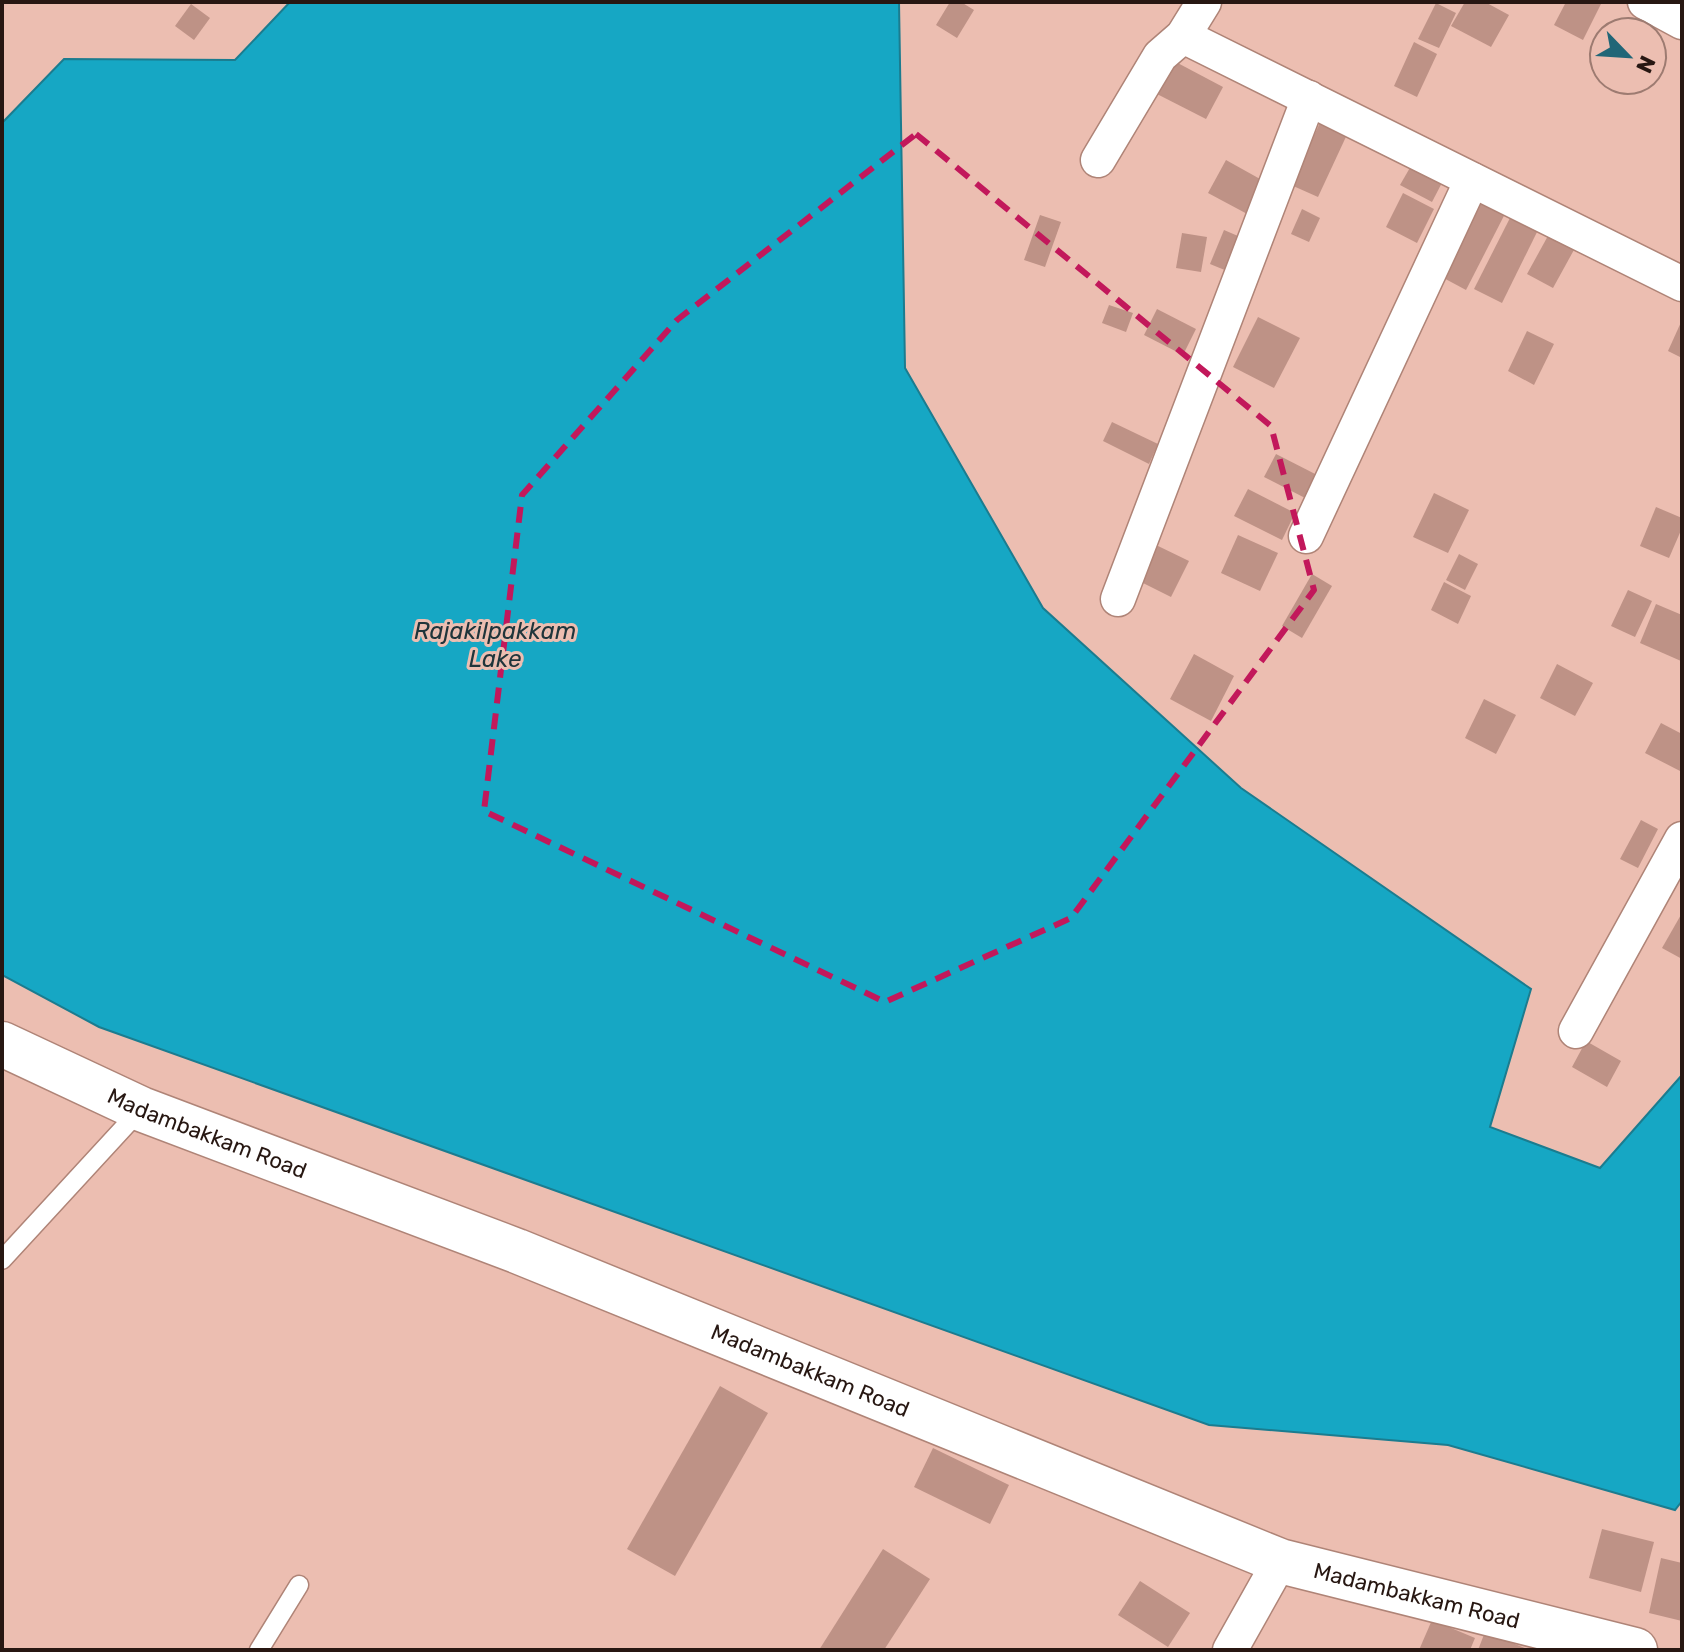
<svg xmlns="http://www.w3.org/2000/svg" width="1684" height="1652" font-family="Rubik,sans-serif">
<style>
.water{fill:#16a7c4;stroke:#1b7c8f;stroke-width:2}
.building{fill:#be9286}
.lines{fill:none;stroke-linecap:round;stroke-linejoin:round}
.service-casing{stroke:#af8477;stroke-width:21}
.minor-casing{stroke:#af8477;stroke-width:37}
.tertiary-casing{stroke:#af8477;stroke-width:47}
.service{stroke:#fff;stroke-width:18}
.minor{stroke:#fff;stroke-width:34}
.tertiary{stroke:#fff;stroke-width:44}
.marked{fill:none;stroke:#c2185b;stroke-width:6;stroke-dasharray:16 10;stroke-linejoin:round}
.labels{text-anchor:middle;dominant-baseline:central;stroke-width:6;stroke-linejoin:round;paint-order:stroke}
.street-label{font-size:22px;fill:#271712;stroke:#ecbeb1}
.water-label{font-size:24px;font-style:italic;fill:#20353b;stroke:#ecbeb1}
</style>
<rect width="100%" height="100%" fill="#ecbeb1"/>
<path class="water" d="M290 2H899L905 368 1043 608 1241 788 1531 989 1490 1127 1600 1168 1682 1075V1501L1675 1510 1448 1445 1209 1425 99 1027 2 975V123L64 59 235 60Z"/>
<g class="building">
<path d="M950 2H961L974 10 957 38 936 25Z"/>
<path d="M1465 2H1485L1509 15 1491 47 1451 26Z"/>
<path d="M1566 2H1602L1583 40 1554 25Z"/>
<path d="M1436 3 1456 13 1439 48 1418 39Z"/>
<path d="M191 4 210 18 194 40 175 26Z"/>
<path d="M1414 42 1437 54 1417 97 1394 86Z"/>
<path d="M1172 60 1223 87 1206 119 1155 93Z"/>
<path d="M1324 114 1351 126 1318 197 1291 185Z"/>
<path d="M1415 159 1446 175 1432 202 1400 185Z"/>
<path d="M1226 160 1269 184 1251 216 1208 193Z"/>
<path d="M1482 189 1510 204 1466 290 1438 275Z"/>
<path d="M1403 193 1434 209 1417 243 1386 227Z"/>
<path d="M1302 209 1320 218 1309 242 1291 234Z"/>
<path d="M1513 212 1540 226 1502 303 1474 289Z"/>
<path d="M1040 215 1061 222 1045 267 1024 260Z"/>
<path d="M1224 230 1245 239 1232 273 1210 264Z"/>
<path d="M1182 233 1207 237 1201 272 1176 268Z"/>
<path d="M1549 234 1575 248 1553 288 1527 274Z"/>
<path d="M1109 305 1133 313 1126 332 1102 323Z"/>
<path d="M1157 309 1196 329 1183 355 1144 335Z"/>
<path d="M1258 317 1300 338 1274 388 1233 367Z"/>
<path d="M1682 320V358L1668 351Z"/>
<path d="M1527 331 1554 344 1534 385 1508 371Z"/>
<path d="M1112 422 1158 444 1149 464 1103 441Z"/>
<path d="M1276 454 1321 477 1309 500 1264 477Z"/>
<path d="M1248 489 1295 513 1282 540 1234 516Z"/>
<path d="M1434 493 1469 510 1448 553 1413 537Z"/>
<path d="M1656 507 1682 518V528L1669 558 1640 546Z"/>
<path d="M1238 535 1278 553 1260 591 1221 573Z"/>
<path d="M1156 545 1189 561 1171 597 1139 581Z"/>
<path d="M1459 554 1478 564 1465 590 1446 580Z"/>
<path d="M1312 574 1332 586 1302 638 1282 626Z"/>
<path d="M1444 582 1471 596 1458 624 1431 610Z"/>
<path d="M1628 590 1652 601 1635 637 1611 626Z"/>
<path d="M1656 604 1682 615 1681 661 1640 643Z"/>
<path d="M1194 654 1234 676 1211 721 1170 699Z"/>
<path d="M1557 664 1593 683 1575 716 1540 698Z"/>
<path d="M1484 699 1516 715 1496 754 1465 738Z"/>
<path d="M1661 723 1682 734V772L1645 753Z"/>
<path d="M1641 820 1658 829 1638 868 1620 859Z"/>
<path d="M1682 913V959L1662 948Z"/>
<path d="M1586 1041 1621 1061 1607 1087 1572 1067Z"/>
<path d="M720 1386 768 1413 675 1576 627 1549Z"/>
<path d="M933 1448 1009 1485 990 1524 914 1487Z"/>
<path d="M1602 1529 1654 1542 1641 1592 1589 1578Z"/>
<path d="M883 1549 930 1579 884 1650H819Z"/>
<path d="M1661 1558 1682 1563V1621L1649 1613Z"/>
<path d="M1140 1581 1190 1613 1168 1647 1118 1615Z"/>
<path d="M1432 1620 1475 1638 1470 1650H1419Z"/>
<path d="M1485 1632 1530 1650H1478Z"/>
</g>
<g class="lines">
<defs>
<g id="service">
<path d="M2 1260 141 1109"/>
<path d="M259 1650 299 1585"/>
</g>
<g id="minor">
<path d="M1645 2 1682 22"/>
<path d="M1183 36 1682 284"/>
<path d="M1098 160 1160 56 1183 36 1204 2"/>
<path d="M1306 536 1472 180"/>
<path d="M1118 599 1309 98"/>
<path d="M1576 1031 1682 839"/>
<path d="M1230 1650 1280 1561"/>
</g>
<g id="tertiary">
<path id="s1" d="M2 1044 141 1109 517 1251 1280 1561 1635 1650"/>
</g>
</defs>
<use href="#service" class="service-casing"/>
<use href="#minor" class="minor-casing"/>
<use href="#tertiary" class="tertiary-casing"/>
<use href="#service" class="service"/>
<use href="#minor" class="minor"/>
<use href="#tertiary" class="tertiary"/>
</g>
<path class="marked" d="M916 134 1271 426 1314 590 1071 918 885 1002 484 811 522 495 677 320Z"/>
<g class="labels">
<g class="street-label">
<text stroke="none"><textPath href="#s1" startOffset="224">Madambakkam Road</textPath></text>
<text stroke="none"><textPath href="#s1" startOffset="872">Madambakkam Road</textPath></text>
<text stroke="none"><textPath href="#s1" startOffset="1520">Madambakkam Road</textPath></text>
</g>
<g class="water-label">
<text x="495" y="631">Rajakilpakkam<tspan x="495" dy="28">Lake</tspan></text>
</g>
</g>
<rect width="1684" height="1652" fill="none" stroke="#271712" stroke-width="8"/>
<g transform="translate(1628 56) rotate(115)"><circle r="38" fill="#ecbeb1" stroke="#9d7b71" stroke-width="2"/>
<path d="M0-6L14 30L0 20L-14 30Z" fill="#216677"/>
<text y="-12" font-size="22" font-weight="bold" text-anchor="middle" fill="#271712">N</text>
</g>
</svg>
